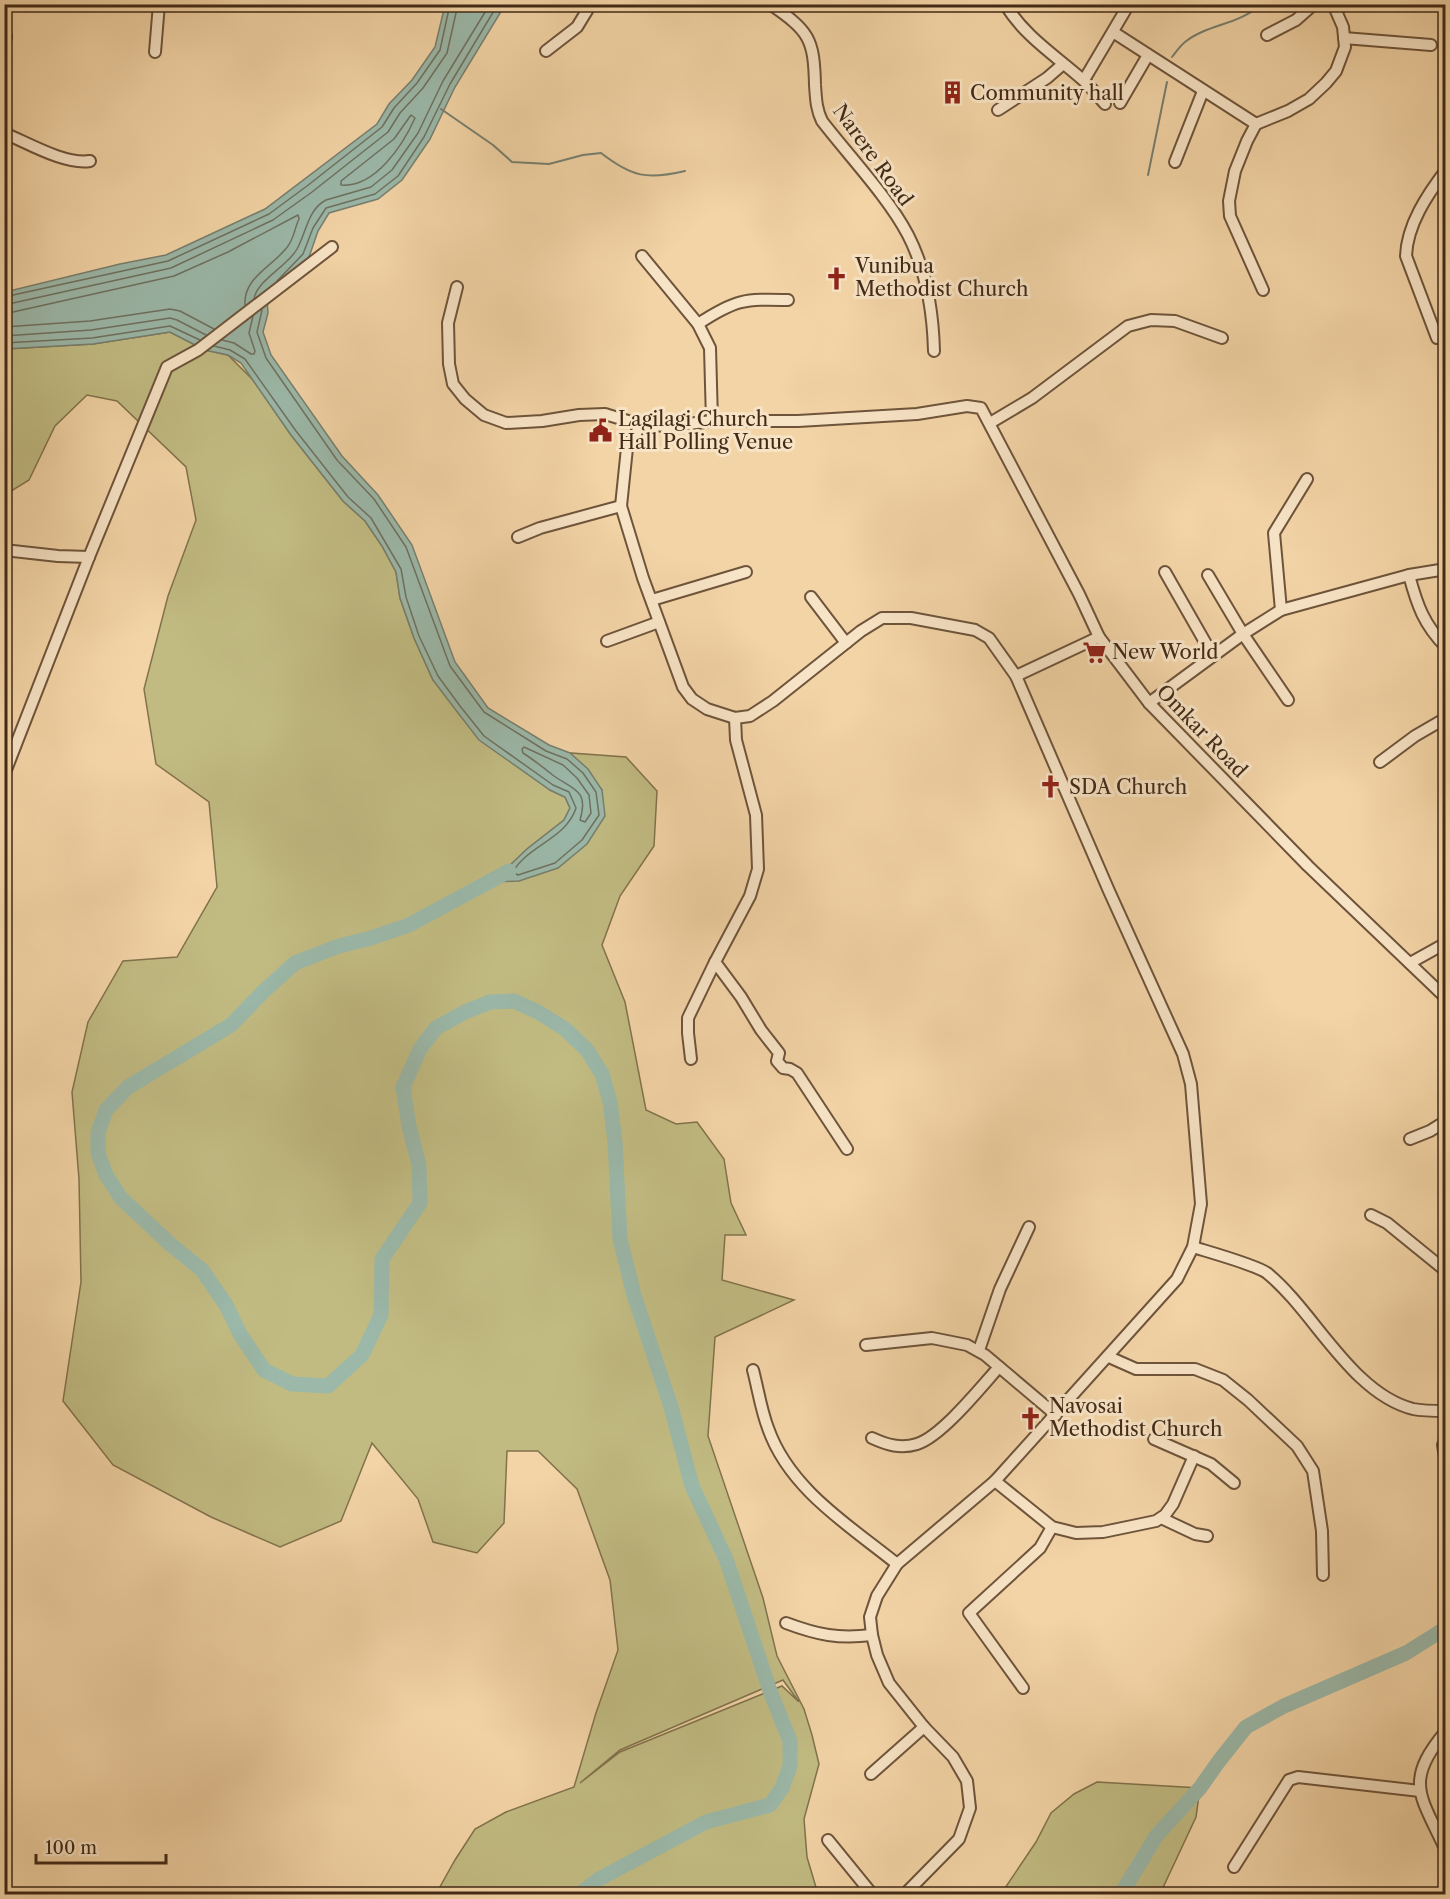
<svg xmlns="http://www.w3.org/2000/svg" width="1450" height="1899" font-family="'Libre Caslon Text',serif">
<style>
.green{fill:#c1bb82;stroke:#82724c;stroke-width:1.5;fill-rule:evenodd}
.water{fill:#9bb8a9;stroke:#777f6f;stroke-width:1.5}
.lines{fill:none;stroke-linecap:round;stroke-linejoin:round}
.shore{stroke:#6e7160;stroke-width:1.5}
.stream{stroke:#777f6f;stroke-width:2}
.river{stroke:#9bb8a9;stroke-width:15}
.minor-casing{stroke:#6e543b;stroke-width:14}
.minor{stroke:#f7e3c5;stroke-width:10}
.labels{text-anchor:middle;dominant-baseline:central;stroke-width:6;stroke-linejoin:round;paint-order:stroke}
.poi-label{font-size:20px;fill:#422a17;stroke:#f7e3c5;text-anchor:start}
.street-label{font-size:20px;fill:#422a17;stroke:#f7e3c5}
</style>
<rect width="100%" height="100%" fill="#f3d4a6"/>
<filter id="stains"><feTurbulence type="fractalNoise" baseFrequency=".00333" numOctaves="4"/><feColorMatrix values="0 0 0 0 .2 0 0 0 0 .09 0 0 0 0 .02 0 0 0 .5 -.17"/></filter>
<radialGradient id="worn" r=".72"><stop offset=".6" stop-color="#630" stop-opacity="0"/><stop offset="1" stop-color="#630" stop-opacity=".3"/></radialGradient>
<g class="green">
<path d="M170 332 205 350 228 355 253 380 291 435 343 501 365 521 382 546 396 572 400 598 414 638 433 680 517 765 550 790 565 797 570 808 564 820 527 849 493 882 602 790 570 753 626 757 657 791 654 846 620 896 602 945 625 1002 646 1110 676 1124 697 1122 724 1159 731 1203 746 1235H725L722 1280 794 1300 715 1337 708 1436 763 1598 777 1656 804 1709 812 1735 819 1764 804 1819 807 1857 818 1894H436L455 1860 475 1829 506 1812 574 1787 596 1713 618 1650 610 1580 577 1489 538 1451H507L504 1523 477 1553 433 1542 418 1499 372 1443 341 1521 280 1547 211 1517 113 1465 63 1401 81 1282 79 1179 72 1092 88 1022 123 961 177 957 217 887 209 802 156 764 144 689 168 596 196 520 186 467 117 401 87 395 55 426 29 480 5 495V349L93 344ZM783 1680 799 1702 782 1686 620 1752 580 1783 620 1750Z"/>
<path d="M1097 1782 1200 1788 1196 1817 1160 1894H1001L1036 1842 1051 1813 1074 1794Z"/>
</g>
<path class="water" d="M445 5H505L455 87 430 139 402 180 378 199 329 213 318 231 309 257 267 299 268 313 263 332 271 355 342 456 378 495 412 545 455 662 488 708 549 745 570 753 588 769 602 790 605 816 587 844 558 868 519 881 492 882 527 849 564 820 570 808 565 797 550 790 479 740 455 709 433 680 414 638 400 598 396 572 382 546 365 521 343 501 291 435 241 363 228 355 205 350 170 332 93 344 5 349V292L120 264 166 255 265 209 377 124 389 104 412 80 435 47Z"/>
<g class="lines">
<g class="shore">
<path d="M411 115 415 118C403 145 375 188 341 185V181L394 139Z"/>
<path d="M277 281 303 254 313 228 326 208 375 194 398 176 424 137 450 84 498 4"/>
<path d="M4 297 168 261 269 214 307 186 382 127 394 108 417 83 440 50 450 4"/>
<path d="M254 299C257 280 288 266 297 249 306 233 308 209 326 200L371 187 392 170 418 133 443 81 490 4"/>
<path d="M4 305 171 268 273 220 312 192 388 132 400 113 423 88 447 53 458 4"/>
<path d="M4 314 174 276 228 252 298 215 299 219C295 227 294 238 288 246 274 266 243 277 245 305"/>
<path d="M4 327 90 321 170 309 180 311 214 329"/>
<path d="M4 336 91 330 170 318 177 320 206 335"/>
<path d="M222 340 234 343 251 354H254L255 351 249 333 253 316"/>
<path d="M4 343 92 338 170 326 200 340"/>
<path d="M214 346 230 350 245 359 296 431 348 497 371 518 401 569 406 597 419 636 438 676 460 706 484 736 553 785 569 792 576 808C566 839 527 846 513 872L518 875 555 863 582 840 599 815 596 792 583 773 567 759 546 751 484 712 450 666 406 547 374 499 337 460 266 358 257 332 262 310"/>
<path d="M524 747 563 765 577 778 589 795 591 813 585 822 580 820C589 790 574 790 554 776 544 768 534 760 523 753L522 749Z"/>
</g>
<g class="stream">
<path d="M1172 57C1176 52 1180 46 1185 42 1207 24 1240 25 1261 4"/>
<path d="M441 109 493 145 512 162 549 164 583 155 601 153C632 177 647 180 685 171"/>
<path d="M1148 175 1167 82"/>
</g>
<g class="river">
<path d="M509 871 409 925 371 938 339 946 295 963 263 992 231 1025 128 1087 106 1110 98 1133V1153L106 1175 121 1198 170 1244 202 1270 226 1305 240 1334 264 1370 292 1384 328 1386 362 1355 381 1315 382 1259 420 1203 419 1165 409 1126 403 1087 420 1049 436 1028 465 1012 490 1002 514 1001 538 1012 565 1029 587 1050 602 1074 610 1102 615 1142 620 1239 634 1295 671 1407 692 1486 726 1559 770 1691 790 1741V1766L782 1788 770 1805 706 1822 599 1879 580 1894"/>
<path d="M1121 1894 1157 1835 1200 1788 1219 1761 1246 1727 1284 1706 1406 1653 1446 1628"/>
</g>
<defs>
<g id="minor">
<path d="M770 4C809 31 814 38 815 85 816 98 816 109 822 121 849 156 888 197 908 235 926 270 933 312 934 351"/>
<path d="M1005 4C1024 36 1056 56 1083 80 1091 87 1098 96 1105 104"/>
<path d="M4 28 6 37 4 46"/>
<path d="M1113 32 1256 124 1288 111 1309 99 1326 83 1336 71 1345 47 1343 27 1333 4"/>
<path d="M1267 35 1296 20 1314 4"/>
<path d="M1344 38 1431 45"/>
<path d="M546 51 577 27 591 4"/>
<path d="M155 52 159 4"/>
<path d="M1084 80 1129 4"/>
<path d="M1120 103 1148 55"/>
<path d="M998 110 1047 78 1062 65"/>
<path d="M1256 124 1247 141 1235 171 1229 201 1230 216 1263 290"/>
<path d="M4 133C28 143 65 165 90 161"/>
<path d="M1175 162 1203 91"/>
<path d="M642 256 698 324 710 348 712 421"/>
<path d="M457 287 448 323 449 364 453 384 465 399 484 415 506 423 542 421 579 415 605 414 641 425 673 426 712 421H798L917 414 967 406 981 408 1079 594 1099 637 1149 703 1308 866 1446 998"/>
<path d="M698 324C736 299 744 299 788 300"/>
<path d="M1437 338 1406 256C1407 225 1427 195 1446 170"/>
<path d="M990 423 1032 398 1128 326 1151 320 1175 321 1222 338"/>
<path d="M641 425 627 448 621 506 643 578 683 687 692 699 707 709 735 718 750 716 773 701 861 631 882 618H911L975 630 989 638 1016 676 1109 891 1183 1054 1191 1084 1201 1204 1193 1247 1177 1279 995 1481 897 1564 877 1596 870 1617 872 1635 877 1655 889 1683 924 1727 953 1757 967 1781 970 1808 959 1839 905 1894"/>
<path d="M518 537 540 528 621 506"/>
<path d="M4 550 58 556 89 557"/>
<path d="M1165 572 1213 656"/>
<path d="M1208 575 1243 634 1288 700"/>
<path d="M1409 575C1417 605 1424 625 1446 647"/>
<path d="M811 597 846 643"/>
<path d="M652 600 746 572"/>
<path d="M1281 610 1274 533 1307 479"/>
<path d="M607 641 659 622"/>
<path d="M1016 676 1099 637"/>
<path d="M1149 703 1243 634 1281 610 1409 575 1446 569"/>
<path d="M735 718 736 740 756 815 758 869 750 896 715 962 741 997 761 1030 779 1053 777 1061 783 1068 790 1069 797 1073 847 1149"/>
<path d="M1380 762 1415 736 1446 718"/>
<path d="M4 775 89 557 167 367 198 350 332 247"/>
<path d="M1410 963 1446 943"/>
<path d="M691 1059 688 1033V1018L715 962"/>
<path d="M1410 1139 1430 1131 1446 1121"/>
<path d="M1371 1215 1387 1223 1446 1271"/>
<path d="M1193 1247C1209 1252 1256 1265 1267 1273 1314 1311 1351 1393 1413 1409 1423 1411 1435 1411 1446 1411"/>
<path d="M866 1345 932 1338 967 1345 985 1355 1056 1415"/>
<path d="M979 1350 1000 1289 1029 1227"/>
<path d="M1109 1357 1136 1369H1195L1223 1380 1248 1400 1297 1446 1313 1471 1322 1531 1323 1575"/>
<path d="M753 1370C758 1389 761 1410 768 1428 789 1489 850 1526 897 1564"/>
<path d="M1446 1437 1443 1445 1446 1464"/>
<path d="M872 1438C887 1445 901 1449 917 1444 942 1436 981 1387 999 1367"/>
<path d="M1154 1439 1211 1464 1234 1483"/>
<path d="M995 1481 1052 1527 1076 1533 1103 1532 1156 1521 1165 1515 1173 1504 1194 1456"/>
<path d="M1161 1518 1195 1534 1207 1536"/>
<path d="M786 1623C818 1635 838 1639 872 1635"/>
<path d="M1023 1688 969 1613 1040 1548 1052 1527"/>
<path d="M1446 1731C1402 1783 1422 1797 1446 1851"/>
<path d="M871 1774 924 1727"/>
<path d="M828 1840 872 1894"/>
<path d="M1234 1867 1289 1780 1298 1777 1420 1791"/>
</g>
</defs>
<use href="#minor" class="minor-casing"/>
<use href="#minor" class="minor"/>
</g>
<defs>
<symbol id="building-bare" viewBox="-9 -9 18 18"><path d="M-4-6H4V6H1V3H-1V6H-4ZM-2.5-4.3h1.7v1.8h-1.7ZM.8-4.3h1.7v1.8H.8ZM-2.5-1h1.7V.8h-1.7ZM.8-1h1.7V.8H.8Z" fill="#8f2418" stroke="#f7e3c5" stroke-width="2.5" paint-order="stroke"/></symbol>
<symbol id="church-bare" viewBox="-9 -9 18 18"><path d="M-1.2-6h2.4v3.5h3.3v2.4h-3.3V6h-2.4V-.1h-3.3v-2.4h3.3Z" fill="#8f2418" stroke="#f7e3c5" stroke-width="2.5" paint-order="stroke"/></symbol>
<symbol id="civic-bare" viewBox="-9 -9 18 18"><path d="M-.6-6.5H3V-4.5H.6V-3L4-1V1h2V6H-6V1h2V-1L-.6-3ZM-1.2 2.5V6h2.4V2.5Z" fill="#8f2418" stroke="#f7e3c5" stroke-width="2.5" paint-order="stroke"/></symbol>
<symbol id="supermarket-bare" viewBox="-9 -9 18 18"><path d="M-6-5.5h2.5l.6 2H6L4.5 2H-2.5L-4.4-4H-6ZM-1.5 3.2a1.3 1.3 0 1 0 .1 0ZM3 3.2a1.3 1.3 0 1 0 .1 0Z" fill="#8f2418" stroke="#f7e3c5" stroke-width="2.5" paint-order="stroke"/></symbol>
</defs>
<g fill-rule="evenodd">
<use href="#building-bare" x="936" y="76" width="33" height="33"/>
<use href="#church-bare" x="820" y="262" width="33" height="33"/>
<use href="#civic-bare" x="584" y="414" width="33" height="33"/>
<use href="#supermarket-bare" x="1078" y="636" width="33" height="33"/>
<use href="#church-bare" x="1034" y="770" width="33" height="33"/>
<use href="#church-bare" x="1014" y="1402" width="33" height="33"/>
</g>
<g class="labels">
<g class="poi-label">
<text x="970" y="93">Community hall</text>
<text x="855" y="266">Vunibua<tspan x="855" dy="23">Methodist Church</tspan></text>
<text x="618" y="419">Lagilagi Church<tspan x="618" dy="23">Hall Polling Venue</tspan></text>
<text x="1112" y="652">New World</text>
<text x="1069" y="787">SDA Church</text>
<text x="1049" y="1406">Navosai<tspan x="1049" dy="23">Methodist Church</tspan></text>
</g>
<g class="street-label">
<text transform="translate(873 155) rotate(54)">Narere Road</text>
<text transform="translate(1202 731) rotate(46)">Omkar Road</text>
</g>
</g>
<rect width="1450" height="1899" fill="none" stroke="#f3d4a6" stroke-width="24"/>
<rect x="6" y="6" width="1438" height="1887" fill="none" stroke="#422a17" stroke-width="3"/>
<rect x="12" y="12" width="1426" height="1875" fill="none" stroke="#422a17" stroke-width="1.5"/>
<path d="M36 1854v9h130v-9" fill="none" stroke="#422a17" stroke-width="3"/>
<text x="45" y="1854" font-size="18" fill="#422a17" stroke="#f7e3c5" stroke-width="4.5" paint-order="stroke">100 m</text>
<rect width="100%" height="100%" filter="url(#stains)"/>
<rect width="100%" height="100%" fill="url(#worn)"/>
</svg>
